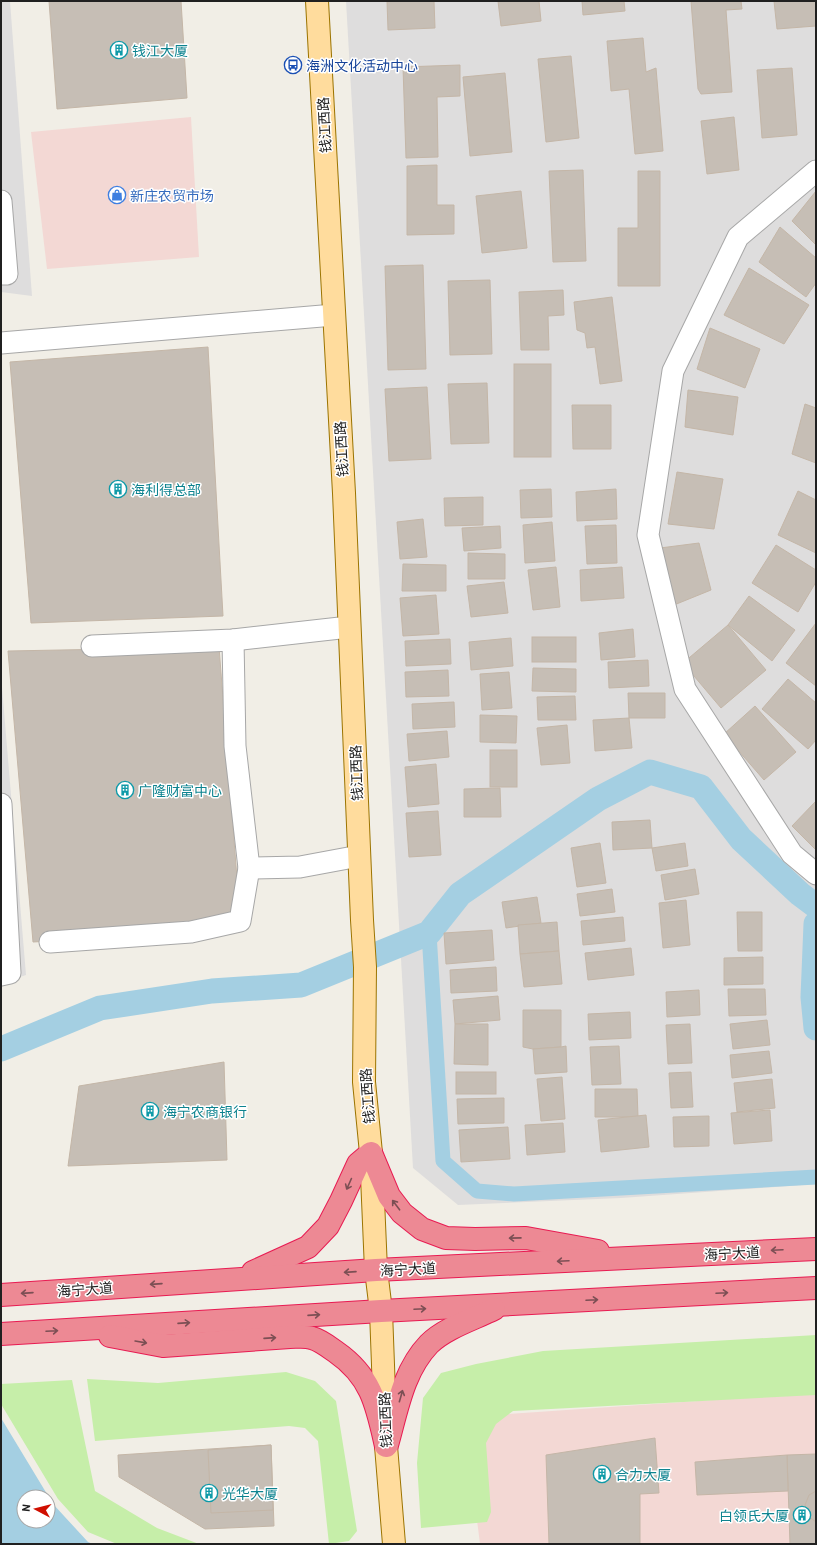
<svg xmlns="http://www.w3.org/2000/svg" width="817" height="1545" font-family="Barlow,'Noto Sans SC',sans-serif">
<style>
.residential{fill:#dedddd}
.commercial{fill:#f3d8d4}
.grass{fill:#c6eea9}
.water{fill:#a4cfe2;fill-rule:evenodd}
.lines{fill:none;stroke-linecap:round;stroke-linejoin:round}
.canal{stroke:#a4cfe2;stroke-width:15}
.river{stroke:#a4cfe2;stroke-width:25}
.building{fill:#c6beb5;stroke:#c4b6a7}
.minor-casing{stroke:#a7a7a7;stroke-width:23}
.major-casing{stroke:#9c7400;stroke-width:24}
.highway-casing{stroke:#e81b52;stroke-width:24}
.minor{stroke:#fff;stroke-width:21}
.major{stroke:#ffdc9d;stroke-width:22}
.highway{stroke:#ed8994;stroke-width:22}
.oneway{stroke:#7c4f54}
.labels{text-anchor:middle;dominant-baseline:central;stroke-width:3;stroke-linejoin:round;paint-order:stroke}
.culture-label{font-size:14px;fill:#0d838f;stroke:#fff;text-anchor:start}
.transit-label{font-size:14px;fill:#164399;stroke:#fff;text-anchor:start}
.street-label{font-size:14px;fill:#202020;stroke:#fff}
.shop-label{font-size:14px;fill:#366cbe;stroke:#fff;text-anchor:start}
</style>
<rect width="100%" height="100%" fill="#f1eee6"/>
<g class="residential">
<path d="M1 1H10L32 296 1 292Z"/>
<path d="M346 1H816V1184L621 1198 458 1205 413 1168Z"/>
<path d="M1 675 26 975 1 983Z"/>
</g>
<g class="commercial">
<path d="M191 117 199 257 47 269 31 132Z"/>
<path d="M816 1393V1544H480L464 1417Z"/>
</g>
<g class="grass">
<path d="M816 1335V1395L513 1411 496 1424 486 1443 491 1512 487 1522 421 1528 417 1463 423 1398 441 1373 476 1364 543 1351Z"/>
<path d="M286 1372 315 1381 336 1401 357 1531 349 1541 329 1544 318 1441 305 1428 289 1426 95 1441 87 1379 158 1383Z"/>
<path d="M72 1380 95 1491 157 1528 199 1544H117L88 1532 58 1499 1 1404V1384Z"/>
</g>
<path class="water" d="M1 1418 53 1504 88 1542 93 1544H1ZM24 1497H48V1521H24Z"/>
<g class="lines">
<path class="canal" d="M429 933 443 1161 477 1191 514 1194 816 1177"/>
<g class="river">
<path d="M816 924 813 997 816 1028"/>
<path d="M1 1049 100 1008 212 991 301 985 429 933 460 894 598 799 650 772 701 787 741 839 800 894 816 906"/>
</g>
</g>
<g class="building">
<path d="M49 1H181L187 98 57 109Z"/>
<path d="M387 1H434L435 28 388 30Z"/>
<path d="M498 1H539L541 21 501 26Z"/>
<path d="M582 1H624L625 11 583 15Z"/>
<path d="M691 1H741L742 9 726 10 732 92 701 94 698 89Z"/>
<path d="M774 1H816V26L777 29Z"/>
<path d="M643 38 646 72 656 68 663 151 635 154 629 89 611 91 607 41Z"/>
<path d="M571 56 579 138 546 142 538 59Z"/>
<path d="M460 65V96L437 97 438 157 406 158 403 67Z"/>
<path d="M792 68 797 135 762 138 757 70Z"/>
<path d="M505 73 512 152 470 156 463 77Z"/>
<path d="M734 117 739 170 707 174 701 121Z"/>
<path d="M437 165V205H454V234L407 235V166Z"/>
<path d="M583 170 586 261 553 262 549 171Z"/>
<path d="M638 171H660V286H618V228H638Z"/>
<path d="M521 191 527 248 482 253 476 196Z"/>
<path d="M816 191V245L792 221Z"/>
<path d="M780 227 816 258V283L806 297 759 262Z"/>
<path d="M423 265 426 369 388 370 385 266Z"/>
<path d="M749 268 809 305 784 344 724 315Z"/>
<path d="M490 280 492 354 450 355 448 281Z"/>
<path d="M563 290 564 315 548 316 549 350H521L519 292Z"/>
<path d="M612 297 622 381 600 384 595 347 587 348 585 333 577 330 574 302Z"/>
<path d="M710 328 760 349 745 388 697 369Z"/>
<path d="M208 347 223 616 31 623 10 362Z"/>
<rect x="514" y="364" width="37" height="93"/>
<path d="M487 383 489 443 451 444 448 384Z"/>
<path d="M427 387 431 459 389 461 385 389Z"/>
<path d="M688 390 738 397 733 435 685 427Z"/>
<path d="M805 404 816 408V463L792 454Z"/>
<path d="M572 405H611V449H573Z"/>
<path d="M677 472 723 479 714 529 668 524Z"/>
<path d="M551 489 552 517 521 518 520 490Z"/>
<path d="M616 489 617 519 577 521 576 492Z"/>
<path d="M798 491 816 500V553L778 535Z"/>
<path d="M483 497V525L445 526 444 498Z"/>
<path d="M423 519 427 557 400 559 397 522Z"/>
<path d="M552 522 555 561 525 563 523 525Z"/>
<path d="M616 525 617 563 587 564 585 526Z"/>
<path d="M500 526 501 548 464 551 462 528Z"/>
<path d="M699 543 711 590 674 605 660 548Z"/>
<path d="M776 545 816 570V582L798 612 752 583Z"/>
<path d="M468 553 505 554V579H468Z"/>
<path d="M403 564 446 565V591H402Z"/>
<path d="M556 567 560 607 533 610 528 570Z"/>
<path d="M622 567 624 598 581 601 580 570Z"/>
<path d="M504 582 508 613 471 617 467 586Z"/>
<path d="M436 595 439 634 403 636 400 598Z"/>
<path d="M749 596 795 630 772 661 728 625Z"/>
<path d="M816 623V686L786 663Z"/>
<path d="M728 625 766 670 721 708 683 663Z"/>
<path d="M633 629 635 657 601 660 599 633Z"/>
<rect x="532" y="637" width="44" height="25"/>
<path d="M511 638 513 666 471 670 469 642Z"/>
<path d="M450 639 451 664 406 666 405 641Z"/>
<path d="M219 647 241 930 33 942 8 651Z"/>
<path d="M648 660 649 686 609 688 608 662Z"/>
<path d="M533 668 576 669V692L532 691Z"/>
<path d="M448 670 449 696 406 697 405 672Z"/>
<path d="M509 672 512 708 482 710 480 674Z"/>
<path d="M788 679 816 703V740L808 749 762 709Z"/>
<path d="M628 693H665V718H629Z"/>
<path d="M575 696 576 720H538L537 697Z"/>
<path d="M454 702 455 727 413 729 412 704Z"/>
<path d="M755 706 796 752 764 780 724 734Z"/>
<path d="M480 715 517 716 516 743 480 742Z"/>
<path d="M629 718 632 748 595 751 593 720Z"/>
<path d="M567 725 570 763 541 765 537 728Z"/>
<path d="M447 731 449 757 409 761 407 734Z"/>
<rect x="490" y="750" width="27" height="37"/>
<path d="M436 764 439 804 408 807 405 767Z"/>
<path d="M500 788 501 817H464V789Z"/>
<path d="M816 801V850L792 826Z"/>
<path d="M438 811 441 855 409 857 406 813Z"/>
<path d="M650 820 652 848 613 850 612 822Z"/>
<path d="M600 843 606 883 577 887 571 848Z"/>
<path d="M685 843 688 866 656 871 652 848Z"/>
<path d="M695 869 699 894 665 900 661 875Z"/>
<path d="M612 889 615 912 580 916 577 894Z"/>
<path d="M537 897 541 923 506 928 502 902Z"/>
<path d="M686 900 690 945 663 948 659 903Z"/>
<path d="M737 912H762V951H738Z"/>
<path d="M623 917 625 941 583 945 581 921Z"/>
<path d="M557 922 559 951 520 954 518 925Z"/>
<path d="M492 930 494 960 446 964 444 933Z"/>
<path d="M631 948 634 975 588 980 585 953Z"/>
<path d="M559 951 562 984 524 987 520 954Z"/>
<path d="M763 957V984L724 985V958Z"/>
<path d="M496 967 497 991 451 993 450 970Z"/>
<path d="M728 989H765L766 1015 729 1016Z"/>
<path d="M699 990 700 1015 667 1017 666 992Z"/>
<path d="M498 996 500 1020 455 1024 453 1000Z"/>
<path d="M523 1010H561V1047L533 1049 523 1047Z"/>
<path d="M630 1012 631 1038 589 1040 588 1014Z"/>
<path d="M767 1020 770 1045 733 1049 730 1024Z"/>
<path d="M455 1024H488V1065L454 1064Z"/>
<path d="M690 1024 692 1063 668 1064 666 1025Z"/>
<path d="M566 1046 567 1072 535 1074 533 1049 561 1047Z"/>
<path d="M619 1046 621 1084 592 1085 590 1047Z"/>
<path d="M769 1051 772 1073 732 1078 730 1055Z"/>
<path d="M224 1062 227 1160 68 1166 79 1086Z"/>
<rect x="456" y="1072" width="40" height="22"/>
<path d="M691 1072 693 1107 671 1108 669 1073Z"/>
<path d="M562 1077 565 1119 541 1121 537 1079Z"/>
<path d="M772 1079 775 1108 737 1112 734 1083Z"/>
<path d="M595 1089H637L638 1117H595Z"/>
<path d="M504 1098V1123L458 1124 457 1099Z"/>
<path d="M770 1110 772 1141 734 1144 731 1113Z"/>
<path d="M646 1115 649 1147 601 1152 598 1120Z"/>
<path d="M709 1116V1146L674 1147 673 1117Z"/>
<path d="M563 1123 565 1152 527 1155 525 1125Z"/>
<path d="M508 1127 510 1159 461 1162 459 1130Z"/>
<path d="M655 1438 659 1493 640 1494V1544H549L546 1455Z"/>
<path d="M271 1445 274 1526 205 1529 119 1477 118 1455Z"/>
<path d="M271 1445 273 1510 211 1513 208 1450Z"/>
<path d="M816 1454V1544H790L787 1455Z"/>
<path d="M787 1455 788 1491 697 1495 695 1462Z"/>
<path d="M816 1491V1522L808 1516 805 1505 809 1495Z"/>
</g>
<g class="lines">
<defs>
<g id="minor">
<path d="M816 171 738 237 673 371 648 535 685 689 792 854 816 874"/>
<path d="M1 201 7 274H1"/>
<path d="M1 343 334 315"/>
<path d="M92 646 233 640 349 627"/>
<path d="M1 804 10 973 1 975"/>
<path d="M249 868 300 867 359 856"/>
<path d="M50 942 191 932 240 921 249 868 235 746 233 640"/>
</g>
<path id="major" d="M317 1 344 493 362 920 365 967 364 1082 371 1153 376 1270 381 1311 386 1446 394 1544"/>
<g id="highway">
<path d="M253 1272 308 1247 328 1226 341 1201 358 1164 371 1153 389 1196 402 1213 422 1229 446 1238 475 1239 526 1238 598 1251"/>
<path d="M1 1295 376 1270 816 1249"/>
<path d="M1 1334 381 1311 816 1288"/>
<path d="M110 1336 163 1346 290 1337C297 1337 306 1336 312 1338 320 1340 329 1347 336 1352 372 1377 377 1406 386 1446"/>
<path d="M387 1445C397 1410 403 1371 429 1344 445 1328 474 1319 494 1309"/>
</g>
</defs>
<use href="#minor" class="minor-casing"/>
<use href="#major" class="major-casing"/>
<use href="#highway" class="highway-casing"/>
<use href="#minor" class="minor"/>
<use href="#major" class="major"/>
<use href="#highway" class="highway"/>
</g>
<defs><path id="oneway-shaft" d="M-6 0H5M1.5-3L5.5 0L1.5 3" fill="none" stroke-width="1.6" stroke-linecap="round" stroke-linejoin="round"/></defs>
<g class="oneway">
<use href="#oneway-shaft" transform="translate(349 1184) rotate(114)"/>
<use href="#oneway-shaft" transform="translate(396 1205) rotate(-127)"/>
<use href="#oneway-shaft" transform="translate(515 1238) rotate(179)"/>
<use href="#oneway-shaft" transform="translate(777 1250) rotate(177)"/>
<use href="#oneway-shaft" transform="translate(563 1261) rotate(177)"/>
<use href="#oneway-shaft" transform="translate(350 1272) rotate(176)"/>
<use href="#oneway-shaft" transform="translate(156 1284) rotate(176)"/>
<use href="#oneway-shaft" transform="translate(27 1293) rotate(176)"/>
<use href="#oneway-shaft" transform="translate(722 1293) rotate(-3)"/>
<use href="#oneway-shaft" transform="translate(592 1300) rotate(-3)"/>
<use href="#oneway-shaft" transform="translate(420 1309) rotate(-3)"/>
<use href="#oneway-shaft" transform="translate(314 1315) rotate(-4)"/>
<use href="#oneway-shaft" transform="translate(184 1323) rotate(-4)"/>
<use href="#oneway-shaft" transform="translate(52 1331) rotate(-3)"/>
<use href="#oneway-shaft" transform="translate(270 1338) rotate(-4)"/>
<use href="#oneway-shaft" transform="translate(141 1342) rotate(10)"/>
<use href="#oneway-shaft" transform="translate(401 1396) rotate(-74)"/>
</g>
<defs>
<symbol id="building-ring" viewBox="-11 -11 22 22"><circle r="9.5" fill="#fff" stroke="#0f9aa8" stroke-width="1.5"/><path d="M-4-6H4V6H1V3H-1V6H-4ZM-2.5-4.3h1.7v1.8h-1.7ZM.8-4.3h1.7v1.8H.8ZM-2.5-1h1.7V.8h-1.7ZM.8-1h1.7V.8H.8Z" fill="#0f9aa8"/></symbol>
<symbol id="bus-ring" viewBox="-11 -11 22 22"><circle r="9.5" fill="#fff" stroke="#1a4fb4" stroke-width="1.5"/><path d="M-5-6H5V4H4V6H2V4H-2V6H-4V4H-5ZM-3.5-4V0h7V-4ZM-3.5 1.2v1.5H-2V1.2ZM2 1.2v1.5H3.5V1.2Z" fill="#1a4fb4"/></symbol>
<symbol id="shop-ring" viewBox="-11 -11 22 22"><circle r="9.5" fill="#fff" stroke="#3f7fe0" stroke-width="1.5"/><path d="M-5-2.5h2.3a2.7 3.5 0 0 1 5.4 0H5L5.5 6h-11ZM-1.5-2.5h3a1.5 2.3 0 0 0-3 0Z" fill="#3f7fe0"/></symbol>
</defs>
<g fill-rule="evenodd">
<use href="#building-ring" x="109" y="40" width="20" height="20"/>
<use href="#bus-ring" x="283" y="55" width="20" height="20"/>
<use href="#shop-ring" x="107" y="185" width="20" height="20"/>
<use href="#building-ring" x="108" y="479" width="20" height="20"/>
<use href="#building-ring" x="115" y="780" width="20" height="20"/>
<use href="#building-ring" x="140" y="1101" width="20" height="20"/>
<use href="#building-ring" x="592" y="1464" width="20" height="20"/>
<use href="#building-ring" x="199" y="1483" width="20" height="20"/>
<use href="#building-ring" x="792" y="1505" width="20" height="20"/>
</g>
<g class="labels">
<g class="culture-label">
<text x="132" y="50">钱江大厦</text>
<text x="131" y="489">海利得总部</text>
<text x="138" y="790">广隆财富中心</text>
<text x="163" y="1111">海宁农商银行</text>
<text x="615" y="1474">合力大厦</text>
<text x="222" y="1493">光华大厦</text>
<text x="789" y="1515" text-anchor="end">白领氏大厦</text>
</g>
<g class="transit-label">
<text x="306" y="65">海洲文化活动中心</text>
</g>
<g class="street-label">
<text transform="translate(324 125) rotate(-93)">钱江西路</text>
<text transform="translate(341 449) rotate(-93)">钱江西路</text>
<text transform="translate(356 773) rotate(-92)">钱江西路</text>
<text transform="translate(367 1096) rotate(-94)">钱江西路</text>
<text transform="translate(732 1253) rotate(-3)">海宁大道</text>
<text transform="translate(408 1269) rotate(-3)">海宁大道</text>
<text transform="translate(85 1289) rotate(-4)">海宁大道</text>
<text transform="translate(385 1420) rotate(-92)">钱江西路</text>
</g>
<g class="shop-label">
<text x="130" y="195">新庄农贸市场</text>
</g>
</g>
<rect width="817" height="1545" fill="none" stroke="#202020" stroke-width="4"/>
<g transform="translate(36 1509) rotate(277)"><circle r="19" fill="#ffffff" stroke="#a6a6a6"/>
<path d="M0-3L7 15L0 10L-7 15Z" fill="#d00f00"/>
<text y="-6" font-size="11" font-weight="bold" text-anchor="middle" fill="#202020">N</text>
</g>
</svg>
